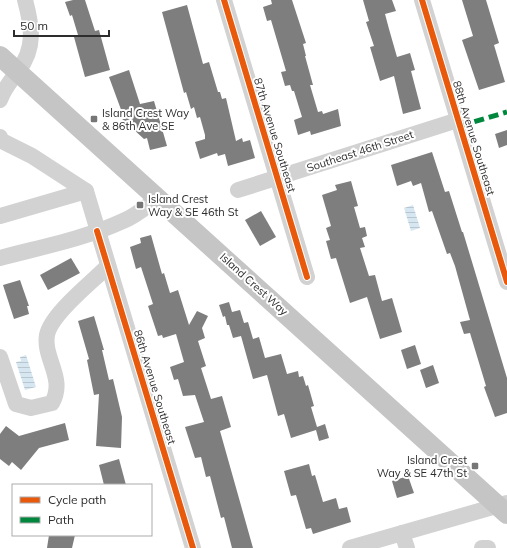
<svg xmlns="http://www.w3.org/2000/svg" width="507" height="548" font-family="Mulish,sans-serif">
<style>
.water{fill:url(#water-rules)}
.building{fill:#7e7e7e}
.lines{fill:none;stroke-linecap:round;stroke-linejoin:round}
.minor{stroke:#d2d2d2;stroke-width:16}
.major{stroke:#c5c5c5;stroke-width:20}
.quiet{stroke:#00873e;stroke-width:5;stroke-dasharray:10 5;stroke-linecap:butt}
.cycleway-casing{stroke:#fff;stroke-width:8}
.cycleway{stroke:#e8590c;stroke-width:6}
.poi-dot{fill:#767676;stroke:#fff;stroke-width:1.5}
.labels{text-anchor:middle;dominant-baseline:central;stroke-width:4;stroke-linejoin:round;paint-order:stroke}
.poi-label{font-size:11px;fill:#2d2d2d;stroke:#fff;text-anchor:start}
.street-label{font-size:11px;fill:#2d2d2d;stroke:#fff}
</style>
<defs>
<pattern id="water-rules" width="6" height="5" patternUnits="userSpaceOnUse"><rect width="6" height="5" fill="#d7e7f1"/><path d="M0 2.5h6" fill="none" stroke="#b9c6cf"/></pattern>
</defs>
<rect width="100%" height="100%" fill="#fff"/>
<g class="water">
<path d="M413 205 420 228 411 231 404 208Z"/>
<path d="M26 355 36 387 25 390 16 362 21 361 20 357Z"/>
</g>
<g class="building">
<path d="M73 0H85L95 31 99 30 110 70 85 77 74 37 78 35 72 15 70 16 65 2Z"/>
<path d="M271 0H292L306 43 303 44 306 56H305L313 85H310L318 112 322 111 323 114 338 109 341 126 311 135 310 131 298 135 294 120 302 117 294 91H292L290 85 285 86 281 72 286 71 271 20 267 21 263 7 272 4Z"/>
<path d="M363 0H392L396 11 385 14 389 29 397 57 410 53 415 70 411 71 421 109 403 114 394 76 380 81 370 47 374 46 366 22 369 21Z"/>
<path d="M462 0H486L499 43 494 45 505 82 479 90 462 40 473 36Z"/>
<path d="M187 5 203 64 209 62 218 92H220L222 99 226 98 236 141 242 138 243 142 250 140 255 158 228 166 225 154 218 156 217 153 200 159 195 142 205 139V135L200 117 197 118 194 107 191 109 186 92 184 93 162 12Z"/>
<path d="M129 70 140 104 154 101 167 146 150 150 147 138 144 139 120 117 123 115 109 77Z"/>
<path d="M507 130V145L499 148 495 134Z"/>
<path d="M432 152 445 192 449 191 462 232H463L507 378V413L495 417 484 387 486 386 470 333 464 334 460 322 470 320 455 266 450 253 447 254 432 211 429 212 421 183 413 186 411 181 397 186 391 165Z"/>
<path d="M351 181 358 206 354 207 360 228 365 227 367 236 362 238 365 247 360 248 369 276 375 275 382 301 392 298 402 332 380 339 367 297 350 303 336 258 331 259 326 241 330 240 326 228 331 226 322 195 337 190 335 185Z"/>
<path d="M261 211 276 237 260 246 245 220Z"/>
<path d="M151 235 162 274 164 273 170 293 178 290 189 325 197 311 208 316 202 328 205 338 198 341 206 366 201 368 211 399 222 396 231 427 220 431 253 548H232L224 517 221 518 210 476 206 477 201 457 195 458 185 427 204 422 195 395 183 396 178 379 174 380 170 367 184 362 176 334 163 338 162 335 158 336 148 306 153 304 141 267 136 269 130 247 141 243 140 238Z"/>
<path d="M71 258 80 273 48 290 40 275Z"/>
<path d="M20 280 29 306H27L29 314 14 319 3 285Z"/>
<path d="M229 302 232 312 240 310 244 323 248 322 253 339 259 337 265 358 281 354 287 374 298 371 299 377 303 376 306 386 308 385 314 406 311 407 317 427 325 424 329 438 319 441 316 430 291 438 284 414 278 416 267 375 253 379 241 336 233 338 229 325H227L225 316 223 317 219 305Z"/>
<path d="M94 316 104 350H102L109 380 113 379 122 417 121 448 96 446 99 394 94 395 87 360 89 359 78 321Z"/>
<path d="M415 345 421 364 407 369 401 350Z"/>
<path d="M433 365 439 383 426 388 420 370Z"/>
<path d="M65 423 69 440 39 448 21 470 12 462 9 466 0 459V434L6 426 19 436Z"/>
<path d="M119 459 126 485H104L99 465Z"/>
<path d="M309 464 312 476 315 475 323 502 336 498 339 509 347 507 351 522 313 534 311 528 306 529 296 495 291 496 284 471Z"/>
<path d="M408 476 414 493 397 498 392 481Z"/>
<path d="M49 535H75L72 548H47Z"/>
</g>
<g class="lines">
<g class="minor">
<path d="M224 0 307 277"/>
<path d="M422 0 507 282"/>
<path d="M0 100C4 88 11 81 18 71 36 48 32 26 25 0"/>
<path d="M0 137V140L32 156 86 191 193 548"/>
<path d="M238 190 458 120"/>
<path d="M0 216 86 191"/>
<path d="M0 258C41 247 84 239 123 221 136 216 147 206 158 198"/>
<path d="M0 357 16 404 31 408 52 403C66 378 43 359 47 335 51 314 92 282 108 266"/>
<path d="M402 533 407 548"/>
<path d="M350 548 507 503"/>
<path d="M482 548H488"/>
</g>
<path class="major" d="M0 56 507 514"/>
<path class="quiet" d="M460 126 507 112"/>
<defs>
<g id="cycleway">
<path d="M224 0 307 277"/>
<path d="M422 0 507 282"/>
<path d="M97 231 193 548"/>
</g>
</defs>
<use href="#cycleway" class="cycleway-casing"/>
<use href="#cycleway" class="cycleway"/>
</g>
<g class="poi-dot">
<rect x="90" y="115" width="8" height="8" rx="2"/>
<rect x="136" y="201" width="8" height="8" rx="2"/>
<rect x="471" y="462" width="8" height="8" rx="2"/>
</g>
<g class="labels">
<g class="poi-label">
<text x="102" y="113">Island Crest Way<tspan x="102" dy="13">&amp; 86th Ave SE</tspan></text>
<text x="148" y="199">Island Crest<tspan x="148" dy="13">Way &amp; SE 46th St</tspan></text>
<text x="467" y="460" text-anchor="end">Island Crest<tspan x="467" dy="13">Way &amp; SE 47th St</tspan></text>
</g>
<g class="street-label">
<text transform="translate(275 135) rotate(73)">87th Avenue Southeast</text>
<text transform="translate(474 138) rotate(73)">88th Avenue Southeast</text>
<text transform="translate(360 151) rotate(-18)">Southeast 46th Street</text>
<text transform="translate(254 284) rotate(42)">Island Crest Way</text>
<text transform="translate(155 387) rotate(73)">86th Avenue Southeast</text>
</g>
</g>
<rect x="12" y="484" width="140" height="52" fill="#ffffff" stroke="#ababab"/>
<rect x="20" y="497" width="20" height="6" fill="#e8590c" stroke="#ababab"/>
<text x="48" y="504" font-size="12" fill="#2d2d2d">Cycle path</text>
<rect x="20" y="517" width="20" height="6" fill="#00873e" stroke="#ababab"/>
<text x="48" y="524" font-size="12" fill="#2d2d2d">Path</text>
<path d="M14 30v6h95v-6" fill="none" stroke="#2d2d2d" stroke-width="2"/>
<text x="20" y="30" font-size="12" fill="#2d2d2d" stroke="#ffffff" stroke-width="3" paint-order="stroke">50 m</text>
</svg>
